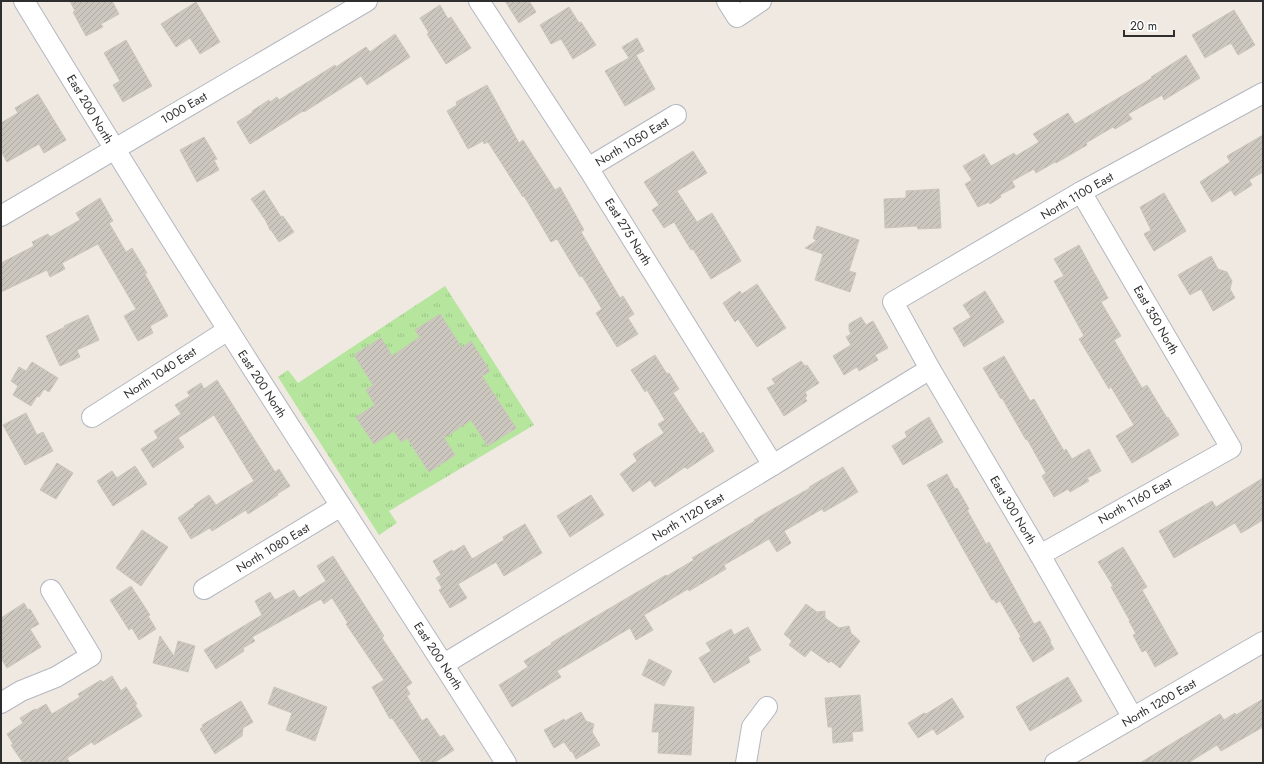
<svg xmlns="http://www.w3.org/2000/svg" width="1264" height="764" font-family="Jost,sans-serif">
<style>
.grass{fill:url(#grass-tufts)}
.building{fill:url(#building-hatch);stroke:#cbc5ba}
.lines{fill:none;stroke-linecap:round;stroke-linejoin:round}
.minor-casing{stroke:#b4b7c1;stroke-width:22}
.minor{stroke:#fff;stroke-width:20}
.labels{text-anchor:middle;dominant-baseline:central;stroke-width:3;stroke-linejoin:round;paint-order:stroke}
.street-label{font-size:12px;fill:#2e2e2e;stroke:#fff}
</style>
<defs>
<pattern id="grass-tufts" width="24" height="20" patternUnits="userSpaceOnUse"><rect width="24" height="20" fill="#b6e59e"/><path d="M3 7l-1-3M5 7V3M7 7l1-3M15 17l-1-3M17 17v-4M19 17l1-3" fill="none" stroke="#9dc588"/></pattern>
<pattern id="building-hatch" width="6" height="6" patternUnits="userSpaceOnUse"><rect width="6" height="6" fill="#cbc7bf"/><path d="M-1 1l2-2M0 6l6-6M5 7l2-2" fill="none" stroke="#afaba4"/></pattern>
</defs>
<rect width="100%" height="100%" fill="#efe9e1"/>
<path class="grass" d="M445 286 534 425 389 511 397 523 379 535 278 377 288 370 298 383Z"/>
<g class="building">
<path d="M70 1H112L119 14 101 24 103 27 86 36 73 12 75 11Z"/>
<path d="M505 1H529L536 12 519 23Z"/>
<path d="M196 2 220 42 200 54 190 38 176 47 161 24Z"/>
<path d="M440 5 448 19 451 17 471 48 446 64 427 34 429 33 420 18Z"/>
<path d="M569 7 579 23 581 22 596 45 573 59 561 39 551 44 540 25Z"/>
<path d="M1234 10 1255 45 1238 55 1231 43 1205 58 1192 35Z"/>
<path d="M395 34 410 57 367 85 361 76 304 112 303 111 250 144 237 122 253 112 252 111 269 100 270 102 277 97 279 100 335 65 336 67 366 47 370 52Z"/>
<path d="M637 38 644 51 636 55 655 89 625 106 605 71 629 58 622 47Z"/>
<path d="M126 40 152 86 123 102 113 85 120 81 104 53Z"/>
<path d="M1186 55 1200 78 1164 100 1162 95 1128 114 1132 119 1115 129 1113 127 1086 143 1087 145 1056 163 1055 162 1036 173 1034 169 1012 181 1015 187 1000 195 1001 197 990 204 989 202 978 207 965 184 972 180 963 166 984 154 991 166 1014 153 1016 156 1039 142 1033 134 1068 113 1075 124 1152 78 1151 77Z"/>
<path d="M487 85 519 143 523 140 555 190 560 187 584 230 581 232 600 264 620 298 623 296 634 314 628 318 638 334 617 347 596 313 602 309 582 276 580 277 557 239 551 242 524 196 523 197 488 142 484 144 483 141 468 149 447 111 457 105 456 102Z"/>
<path d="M38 94 66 140 44 153 39 144 7 162 1 151V123L18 113 15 108Z"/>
<path d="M1263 135V172L1249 180 1252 185 1235 196 1231 190 1212 202 1200 182 1230 162 1227 156Z"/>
<path d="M204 137 217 159 214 160 219 170 197 182 180 150Z"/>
<path d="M693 151 707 173 677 191 697 222 712 213 741 261 711 279 693 249 691 250 674 222 664 228 652 210 659 205 644 182Z"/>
<path d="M939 189 941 228 918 229 917 226 885 228 884 199 906 198V191Z"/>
<path d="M264 190 281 217 283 216 294 232 279 242 271 230H270L266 221 251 199Z"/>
<path d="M1164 193 1186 231 1154 251 1144 234 1151 230 1140 207Z"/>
<path d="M100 198 113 221 109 223 126 252 132 248 147 273 145 274 168 316 150 326 153 333 138 341 124 316 136 309 98 244 62 263 65 269 50 277 47 270 1 292V263L34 246 32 242 48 234 50 237 80 220 76 213Z"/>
<path d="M817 226 859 240 849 271 856 273 850 292 815 280 823 254 805 248 816 241 813 238Z"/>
<path d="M1079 245 1108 298 1101 302 1121 336 1114 340 1142 388 1147 385 1167 418 1168 417 1179 435 1132 463 1116 436 1134 425 1111 387 1109 389 1079 339 1084 336 1054 281 1064 276 1054 259Z"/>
<path d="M1211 256 1218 269 1227 272 1232 281 1230 289 1235 298 1213 311 1201 289 1190 295 1178 275Z"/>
<path d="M757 284 786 328 757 347 738 319 735 322 723 303 740 291 742 294Z"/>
<path d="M985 291 1004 322 964 347 953 328 971 317 963 305Z"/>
<path d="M440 314 462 348 471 341 490 371 482 376 516 428 488 446 471 420 444 438 455 455 429 472 407 438 401 442 394 431 374 444 356 417 375 405 366 390 373 385 354 355 381 338 392 356 420 337 415 330Z"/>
<path d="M88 315 99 340 77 350 80 357 60 366 46 336 65 327 64 326Z"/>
<path d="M861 317 866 325 873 321 888 348 875 355 878 360 859 371 857 367 844 375 833 356 851 345 846 337 851 334 849 330V324Z"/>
<path d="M655 355 667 374 669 373 679 389 673 393 700 434 703 432 714 451 687 469 685 467 655 487 650 480 633 492 620 474 637 461 633 454 664 433 658 424 665 420 647 390 645 392 631 370Z"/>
<path d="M1004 356 1030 401 1034 399 1064 451 1066 449 1072 459 1089 449 1101 471 1087 478 1089 481 1070 492 1068 489 1054 497 1042 476 1046 473 1027 439 1026 440 1002 398 1001 399 983 368Z"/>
<path d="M801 361 805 366 807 365 819 383 805 392 807 396 805 398 807 401 784 416 767 388 775 384 772 379Z"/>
<path d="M32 362 58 378 49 392 44 389 39 397 37 396 31 406 13 395 18 386 11 381 19 367 26 371Z"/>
<path d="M217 380 275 472 279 469 290 486 277 494 278 495 248 514 246 510 212 531 210 528 191 539 178 518 195 506 194 505 209 495 216 505 254 481 214 415 178 438 184 447 153 468 141 449 158 438 154 431 181 414 175 405 190 396 187 392 201 383 204 389Z"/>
<path d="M26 413 37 435 43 432 53 451 25 465 3 425Z"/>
<path d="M929 417 943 442 903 465 892 446 907 437 905 432Z"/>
<path d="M57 463 73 473 56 499 40 490Z"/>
<path d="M135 466 147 484 113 506 97 481 112 471 117 478Z"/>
<path d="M843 467 858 492 824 512 822 509 784 531 791 543 777 552 769 539 724 565 726 569 689 591 688 589 644 615 653 630 636 640 630 628 557 671 561 677 512 707 499 685 528 667 524 661 552 644 551 643 666 575 667 576 694 560 692 558 755 521 754 520 771 510 810 488 809 487Z"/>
<path d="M947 474 955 489 957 488 969 509 967 510 986 544 989 542 1034 624 1040 621 1051 641 1050 642 1054 649 1033 662 1019 638 1021 637 1000 601 996 603 994 599 992 600 927 485Z"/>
<path d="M1263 478V520L1241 533 1235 523 1174 558 1159 531 1212 501 1216 507Z"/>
<path d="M591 495 604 515 570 537 557 516Z"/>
<path d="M525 524 542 553 504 576 496 562 458 584 467 598 450 608 439 590 442 588 436 578 441 575 433 561 452 550 453 552 464 545 472 559 504 540 503 537Z"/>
<path d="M142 530 168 547 141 586 116 568Z"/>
<path d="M1123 547 1147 587 1142 590 1178 654 1155 667 1146 650 1142 652 1133 635 1136 634 1129 621H1130L1111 587 1113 586 1098 562Z"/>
<path d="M333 556 384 636 382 638 412 683 406 687 410 694 407 696 422 721 427 718 440 737 444 735 454 750 434 763H422L392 718 390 719 372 687 384 680 346 624 348 623 332 598 324 604 321 599 252 637 255 641 243 648 244 651 216 669 204 650 262 615 255 601 270 592 275 600 294 590 299 598 326 581 317 566Z"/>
<path d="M131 586 150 615 148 616 156 629 139 640 132 628 129 630 110 600Z"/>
<path d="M24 603 28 610 30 609 39 624 30 629 41 647 7 668 1 658V618Z"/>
<path d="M806 604 817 612 825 611V618L839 628 849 626 851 633 860 641 840 668 831 661 829 663 811 650 805 657 789 645 792 641 784 634Z"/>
<path d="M748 627 761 650 748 657 750 662 714 683 699 658 711 651 706 643 731 629 734 635Z"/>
<path d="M160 636 174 656 178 641 195 646 188 672 153 663Z"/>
<path d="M649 659 672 671 664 686 642 675Z"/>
<path d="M112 676 121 691 126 687 137 704 135 705 142 716 94 745 92 742 67 758 70 763H23L11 745 13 744 7 734 23 723 20 718 35 709 36 710 46 704 52 714 80 697 78 694 101 680 103 682Z"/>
<path d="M1068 677 1082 701 1030 731 1016 707Z"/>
<path d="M274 687 327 707 315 741 286 730 292 713 268 704Z"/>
<path d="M860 695 863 731 852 732 853 741 833 743 832 727H828L825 698Z"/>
<path d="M952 698 964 717 937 735 933 729 918 738 908 723 924 713 926 714Z"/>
<path d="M1263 699V727L1221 751 1217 745 1188 763H1140L1220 714 1224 720 1235 713 1236 715Z"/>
<path d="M241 701 253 722 243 728 242 736 215 754 200 729 203 727 202 725Z"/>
<path d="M655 704 694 707 691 755 658 753 659 732H652Z"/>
<path d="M581 712 586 721 594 724 592 732 600 745 576 759 572 751 571 752 564 742 554 748 544 730 564 719 565 721Z"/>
</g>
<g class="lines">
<defs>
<g id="minor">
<path d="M24 1C91 111 158 220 227 328 319 474 414 617 506 763"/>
<path d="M479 1 588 168 773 465"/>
<path d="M727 1 737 17 761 1"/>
<path d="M588 168 676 115"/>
<path d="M1 216 367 1"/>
<path d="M92 417 228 330"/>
<path d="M1040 555 1231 448 1081 192"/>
<path d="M204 589 341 506"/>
<path d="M444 664 773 465 930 369"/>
<path d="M1 703 21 691 56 677 91 656 51 590"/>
<path d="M1133 718 1040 555 930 369 893 302 1081 192 1263 93"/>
<path d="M746 763 752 727 767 707"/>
<path d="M1055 763 1263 642"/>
</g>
</defs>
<use href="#minor" class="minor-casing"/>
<use href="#minor" class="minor"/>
</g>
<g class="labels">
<g class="street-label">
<text transform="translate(184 108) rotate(-30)">1000 East</text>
<text transform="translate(90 109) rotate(59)">East 200 North</text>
<text transform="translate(632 142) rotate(-31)">North 1050 East</text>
<text transform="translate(1077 196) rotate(-30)">North 1100 East</text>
<text transform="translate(628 232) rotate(58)">East 275 North</text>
<text transform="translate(1156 320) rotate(60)">East 350 North</text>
<text transform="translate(160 373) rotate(-33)">North 1040 East</text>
<text transform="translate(262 384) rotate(57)">East 200 North</text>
<text transform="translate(1135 501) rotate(-29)">North 1160 East</text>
<text transform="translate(1013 510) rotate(59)">East 300 North</text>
<text transform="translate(688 517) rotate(-31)">North 1120 East</text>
<text transform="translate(273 548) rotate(-31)">North 1080 East</text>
<text transform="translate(438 656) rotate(57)">East 200 North</text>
<text transform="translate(1159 703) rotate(-30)">North 1200 East</text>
</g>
</g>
<rect width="1264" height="764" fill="none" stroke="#2e2e2e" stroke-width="4"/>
<path d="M1124 30v6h50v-6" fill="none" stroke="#2e2e2e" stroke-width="2"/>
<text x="1130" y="30" font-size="12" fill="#2e2e2e" stroke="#ffffff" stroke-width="3" paint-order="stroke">20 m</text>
</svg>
